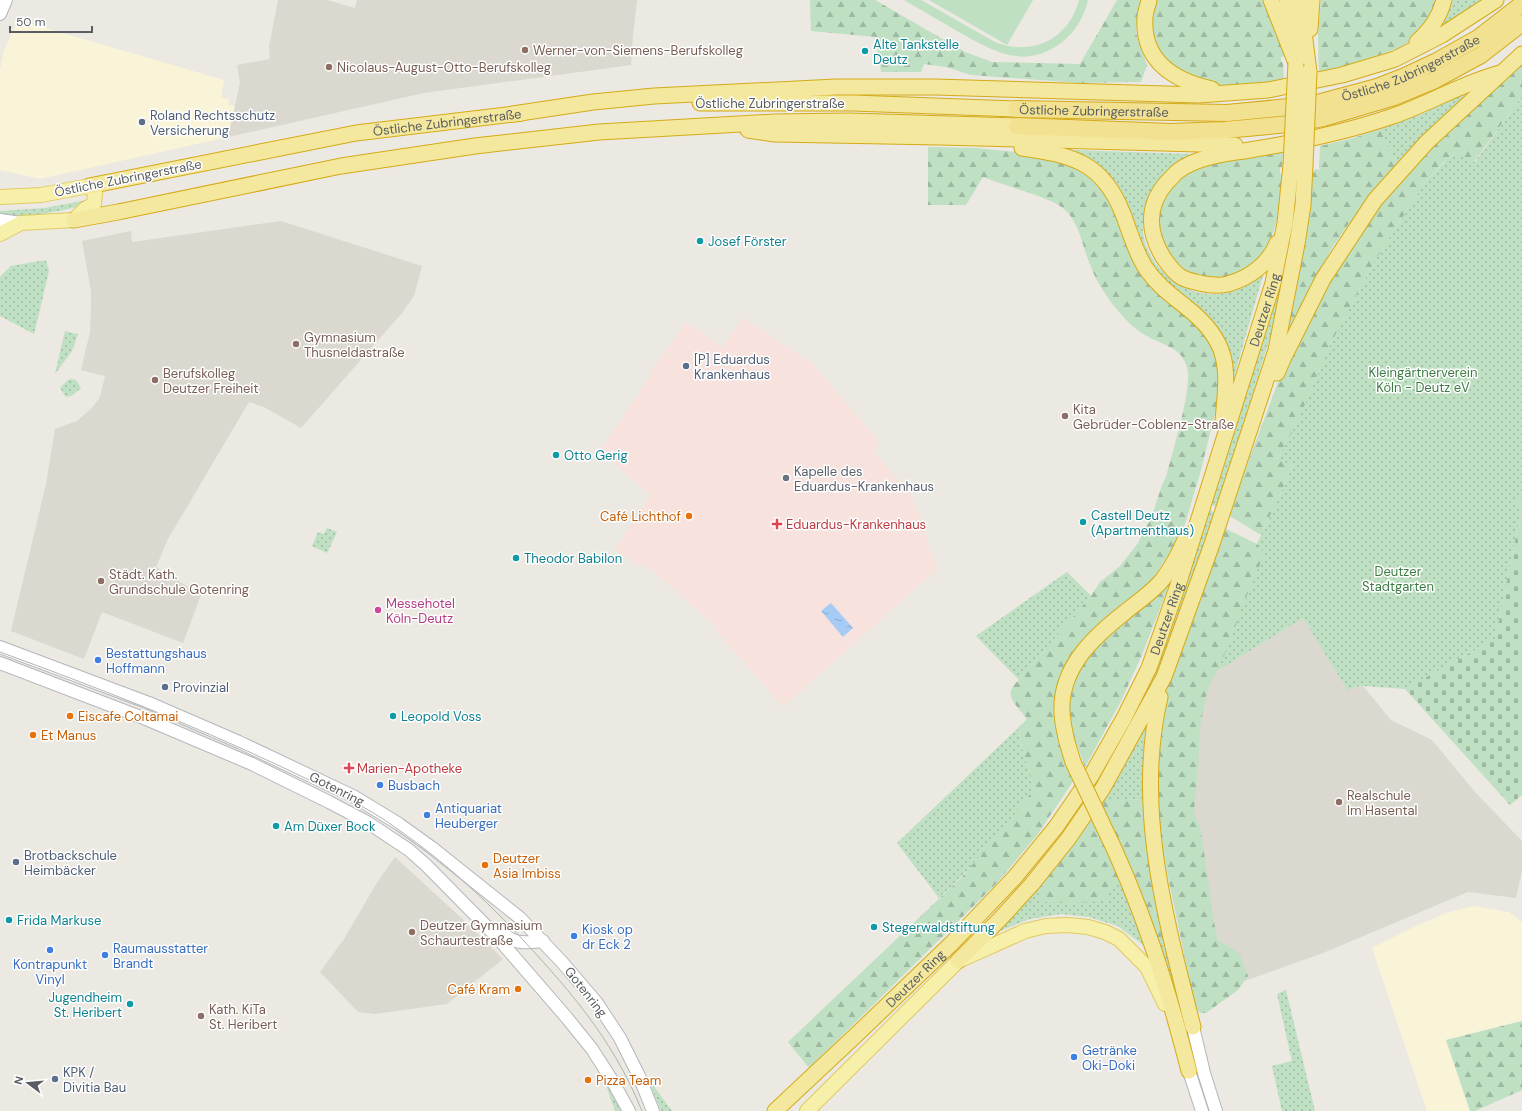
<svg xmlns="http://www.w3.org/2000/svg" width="1522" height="1111" font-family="'DM Sans',sans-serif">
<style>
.commercial{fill:#f9f4d7}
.education{fill:#dad8cf}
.medical{fill:#f7e2dd}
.green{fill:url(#green-dots)}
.forest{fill:url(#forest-firs)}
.cemetery{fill:url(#cemetery-stones)}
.pitch{fill:#bfe0c2}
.water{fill:url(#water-ripples)}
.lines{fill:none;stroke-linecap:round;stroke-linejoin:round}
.secondary-casing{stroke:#b4b6bc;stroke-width:14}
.primary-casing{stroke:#e2c962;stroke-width:16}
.trunk-casing{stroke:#d5aa17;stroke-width:17}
.motorway-casing{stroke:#d5aa17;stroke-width:18}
.secondary{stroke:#fff;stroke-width:12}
.primary{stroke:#f6f0aa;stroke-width:14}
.trunk{stroke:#f4e89e;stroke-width:15}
.motorway{stroke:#f1e191;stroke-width:16}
.tram{stroke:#b1b2b2;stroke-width:1}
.trunk-bridge-casing{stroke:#d5aa17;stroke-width:17;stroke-linecap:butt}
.trunk-bridge{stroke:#f4e89e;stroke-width:15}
.education-dot{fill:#8d6e63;stroke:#fff;stroke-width:1.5}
.culture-dot{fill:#0f9aa8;stroke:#fff;stroke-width:1.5}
.service-dot{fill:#5c6f8a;stroke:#fff;stroke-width:1.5}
.worship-dot{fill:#6b7280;stroke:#fff;stroke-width:1.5}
.food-dot{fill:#e8710a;stroke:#fff;stroke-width:1.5}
.health-dot{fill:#e0444e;stroke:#fff;stroke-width:1.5}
.hotel-dot{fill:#d1479c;stroke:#fff;stroke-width:1.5}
.shop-dot{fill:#3f7fe0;stroke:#fff;stroke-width:1.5}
.labels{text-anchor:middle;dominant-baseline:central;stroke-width:3;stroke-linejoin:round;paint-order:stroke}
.culture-label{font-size:13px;fill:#0d838f;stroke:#fff;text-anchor:start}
.education-label{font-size:13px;fill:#785e54;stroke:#fff;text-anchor:start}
.street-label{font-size:13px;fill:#595c60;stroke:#fff}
.service-label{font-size:13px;fill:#4e5e75;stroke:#fff;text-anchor:start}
.park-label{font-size:13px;fill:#3c7c44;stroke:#fff}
.worship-label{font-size:13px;fill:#5b616d;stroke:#fff;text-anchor:start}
.food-label{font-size:13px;fill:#c56008;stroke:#fff;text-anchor:start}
.health-label{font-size:13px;fill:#be3a42;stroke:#fff;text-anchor:start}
.hotel-label{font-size:13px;fill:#b23c85;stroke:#fff;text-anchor:start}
.shop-label{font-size:13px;fill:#366cbe;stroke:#fff;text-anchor:start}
</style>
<defs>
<pattern id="green-dots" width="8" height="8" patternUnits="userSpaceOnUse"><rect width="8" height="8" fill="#bfe0c2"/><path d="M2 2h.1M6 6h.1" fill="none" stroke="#9eb9a1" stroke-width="1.8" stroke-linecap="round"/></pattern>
<pattern id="forest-firs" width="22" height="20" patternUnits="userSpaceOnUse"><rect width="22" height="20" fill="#bfe0c2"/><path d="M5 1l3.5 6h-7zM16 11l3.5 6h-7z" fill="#9eb9a1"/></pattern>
<pattern id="cemetery-stones" width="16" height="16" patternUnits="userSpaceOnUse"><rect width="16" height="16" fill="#bfe0c2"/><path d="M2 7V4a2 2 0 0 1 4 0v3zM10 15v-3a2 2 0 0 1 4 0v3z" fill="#9eb9a1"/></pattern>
<pattern id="water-ripples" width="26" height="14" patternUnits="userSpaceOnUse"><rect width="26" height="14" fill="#a6ccf6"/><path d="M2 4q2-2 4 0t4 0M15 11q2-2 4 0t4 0" fill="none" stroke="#8aa9cb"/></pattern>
</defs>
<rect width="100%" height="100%" fill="#ebe9e1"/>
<g class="commercial">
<path d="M18 20 224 80 221 98 229 99 228 105 235 106 228 137 40 179 0 170V70L4 50Z"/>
<path d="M1473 906 1509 912 1522 922V1021L1446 1040 1470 1111H1427L1372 948 1416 926 1446 913Z"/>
</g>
<g class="education">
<path d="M278 0H327L355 8 357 0H637L633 35 631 65 424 93 228 137 240 83 237 65 270 59 269 47Z"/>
<path d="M281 221 422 266 414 296 402 313 301 428 264 407 249 402 168 539 156 567 201 595 183 643 102 612 84 659 11 631 46 484 55 429 77 421 93 407 100 397 105 376 81 370 90 332 91 305V291L82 241 131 231 132 242Z"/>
<path d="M1303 618 1348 691 1354 687 1363 686 1391 720 1432 740 1475 792 1522 841V871L1516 898 1468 892 1323 953 1225 988 1194 813 1198 729 1209 676Z"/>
<path d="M395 857 470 926 503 959 447 1004 375 1014 358 1012 320 972 344 939 378 881Z"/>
</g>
<path class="medical" d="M743 318 812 363 880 443 873 450 913 498 937 569 783 707 718 633 715 630 716 626 645 564 641 568 615 550 650 495 600 451 650 377 649 374 686 322 722 347Z"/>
<g class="green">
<path d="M1453 0H1487L1439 30 1450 9Z"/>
<path d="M1463 94 1465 96 1397 163 1380 129 1422 114Z"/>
<path d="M1522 96V498L1515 503 1521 511 1495 639 1405 689 1363 686 1354 687 1348 691 1303 618 1209 676 1231 600 1293 466 1277 459 1297 423 1330 345 1374 262 1426 181 1444 163 1446 159 1456 154 1475 162Z"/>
<path d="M1071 150 1190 154 1189 157C1178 170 1167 184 1156 197 1153 201 1147 206 1145 211 1132 254 1177 298 1219 294 1237 293 1251 284 1264 272L1233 380 1232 361 1225 340 1209 318 1172 289 1150 267 1125 199 1117 185 1109 176 1071 151Z"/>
<path d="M1298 159 1301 178 1282 290 1272 331 1217 508 1211 504 1224 467 1254 367Z"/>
<path d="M87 200V205C58 211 30 218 0 216V211L45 208Z"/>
<path d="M46 260 49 271 34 334 0 316V277L11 266Z"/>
<path d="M65 331 78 334 72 351 55 374Z"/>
<path d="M71 379 76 380 81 388 71 396 66 397 60 388 68 380Z"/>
<path d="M1209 509 1215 513 1165 654 1142 706 1095 790 1091 783 1111 752Z"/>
<path d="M327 528 337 532 327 553 312 546 318 532 324 534Z"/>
<path d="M1067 572 1091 596 1019 680 976 636Z"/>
<path d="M1154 709 1147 801 1131 799 1118 801H1102Z"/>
<path d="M1018 728 1022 748 1034 789C1005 828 975 865 939 898L897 843Z"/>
<path d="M1119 877 1147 948 1118 926 1089 917 1061 914 1030 919 997 932 1037 887Z"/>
<path d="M1165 936 1199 1070 1195 1071 1156 941Z"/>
<path d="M1286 990 1315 1111H1282L1272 1066 1292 1061 1277 994Z"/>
<path d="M650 1081 672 1111H661L649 1082Z"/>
<path d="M606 1085 611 1090 622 1111H615Z"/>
</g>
<g class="forest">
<path d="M810 0H875L965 52 992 62 1080 64 1117 0H1141L1137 17 1136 33 1147 65 1141 82 1080 83 971 75 946 67 924 64 921 72H881L876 37 811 31Z"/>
<path d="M1156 0H1263L1270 9 1286 56 1281 57V62H1283L1284 82 1224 87 1207 85 1187 78 1159 53 1151 30 1153 11Z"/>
<path d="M1321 0H1439L1437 9 1413 39 1399 48 1319 75 1318 34Z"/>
<path d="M1522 62V96L1474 162 1456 154 1446 159 1444 162 1426 181 1374 262 1330 345 1297 423 1277 459 1293 466 1261 535 1228 515 1283 369 1302 326 1374 208 1427 148Z"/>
<path d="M1380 129 1397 163 1347 226 1332 248 1284 337 1305 234 1312 176 1315 169 1320 170 1319 167 1320 146 1353 138Z"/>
<path d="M928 147 976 148 1034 154 1047 157 1081 170 1090 176 1103 191 1114 209 1128 250 1137 270 1151 288 1179 309 1208 335 1220 372 1217 405 1201 470 1185 524 1177 542 1154 577 1136 595 1084 639 1069 658 1062 673 1057 689V728L1060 745 1074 780 1037 835 998 882 809 1068 788 1042 962 877 1012 817 1034 789 1022 748 1018 728 1027 719C1016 704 1001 695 1019 680L1091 596 1100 582 1120 566 1138 543 1152 516 1162 485 1166 477C1172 453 1193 388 1187 367 1181 346 1161 345 1145 335 1133 328 1123 317 1114 306 1105 294 1096 281 1091 267 1082 247 1080 219 1060 206 1051 200 1040 197 1030 193 1014 188 999 183 983 177L966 205H928Z"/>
<path d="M1283 151 1282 168 1280 167V174H1285L1279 213 1271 239 1263 253 1250 267 1229 278H1197L1173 264 1158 235 1159 211 1168 191 1182 176 1217 160Z"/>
<path d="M1224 528 1257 544 1265 553 1241 609 1229 645 1207 691 1200 728 1198 769 1194 813 1201 831 1214 922 1218 940 1239 953 1248 976 1238 990 1206 1013H1200L1195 1007 1156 819 1160 718 1166 683 1193 620Z"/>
<path d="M1171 580 1141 657 1121 701 1085 767 1069 724V696L1078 671 1095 648 1118 626 1135 614Z"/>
<path d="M1131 799 1147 801 1165 936 1156 941 1124 852 1100 803 1102 801H1118Z"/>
<path d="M1092 818 1119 877 1105 901 1071 903 1041 902 1037 887 1064 857Z"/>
<path d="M1522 1021V1090L1475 1111H1470L1446 1040Z"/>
</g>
<path class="cemetery" d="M1522 498V795L1510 805 1405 689 1495 639 1521 511 1514 503Z"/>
<g class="pitch">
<path d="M904 0H921L995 42C1032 57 1069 39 1079 0H1088C1084 18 1075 32 1061 43 1023 71 991 50 957 31 939 20 921 10 904 0Z"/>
<path d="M929 0H1033L1007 45Z"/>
</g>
<path class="water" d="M831 603 853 628 843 637 821 611Z"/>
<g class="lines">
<defs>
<g id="secondary">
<path d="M0 14 6 0"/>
<path d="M0 220 21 223"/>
<path d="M0 647 149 703 239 742 353 796 399 824 431 847 520 918 561 961 597 1003 620 1038 639 1076 653 1111"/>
<path d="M0 663 146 719 252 764 329 802 367 822 409 850 426 865 497 937 567 1018 592 1049 613 1082 629 1111"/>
<path d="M499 930C514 945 523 943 543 941"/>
<path d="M1193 1027 1204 1073 1216 1111"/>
<path d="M1189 1071 1202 1111"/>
</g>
<g id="primary">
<path d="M0 197 41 195 89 186 95 193 94 204 85 209 74 220 21 223 0 234"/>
<path d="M807 1111 958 961 1025 931 1046 926 1068 925 1088 927 1105 932 1119 939 1147 967 1165 1004"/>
</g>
<g id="trunk">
<path d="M1149 0C1148 6 1145 12 1145 18 1142 62 1175 81 1212 89"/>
<path d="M1271 0 1296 63"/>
<path d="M1287 0 1294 32 1295 44"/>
<path d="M1300 0 1309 72"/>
<path d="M1310 29 1312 0"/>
<path d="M1417 42C1431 29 1439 18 1444 0"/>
<path d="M700 103H853L1016 109"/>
<path d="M513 114 593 102 654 96 836 87H935L1199 95 1268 90 1342 75 1395 59 1442 35 1496 0"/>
<path d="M748 130 775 134 940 137 1235 145"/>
<path d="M1022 148C1072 155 1103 162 1123 214 1130 232 1135 251 1145 267 1156 284 1171 295 1186 307 1231 342 1228 368 1223 420"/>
<path id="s1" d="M89 186 356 133 522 113"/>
<path d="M74 220 118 212 341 166 475 146 599 132 775 122 849 121 1017 126"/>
<path d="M1277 243C1269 264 1249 278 1228 284 1221 286 1211 285 1204 284 1196 282 1188 281 1181 277 1173 272 1168 264 1163 257 1147 231 1147 205 1167 182 1171 179 1174 174 1178 171 1198 156 1225 154 1250 150 1298 142 1347 132 1393 116 1430 103 1463 83 1500 73"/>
<path d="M1277 373 1283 359 1323 279 1375 200 1427 142 1522 54"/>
<path d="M1160 697C1134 807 1166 920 1193 1027"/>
<path d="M1067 742C1064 729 1061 716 1062 703 1065 663 1095 636 1124 613 1137 602 1153 592 1163 579 1171 568 1179 554 1184 542"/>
<path d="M1101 821C1141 902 1167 985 1189 1071"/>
<path d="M958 961 1000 919 1032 884 1068 839 1103 788 1164 677 1212 544 1276 350 1297 244 1303 205 1305 165"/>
<path id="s2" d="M775 1111 855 1036 952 943 1015 877 1056 827 1091 776 1124 718 1149 668 1178 585 1273 283 1285 223 1291 165"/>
</g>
<g id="motorway">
<path id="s3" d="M1016 109 1227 113 1310 105 1377 87 1403 77 1435 62 1478 38 1522 4"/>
<path d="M1017 126 1171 132 1225 130 1289 124 1323 118 1394 97 1435 80 1481 55 1522 23"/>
</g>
</defs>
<use href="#secondary" class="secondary-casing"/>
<use href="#primary" class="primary-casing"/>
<use href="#trunk" class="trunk-casing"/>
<use href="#motorway" class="motorway-casing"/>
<use href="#secondary" class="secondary"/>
<use href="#primary" class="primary"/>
<use href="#trunk" class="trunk"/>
<use href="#motorway" class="motorway"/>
<path class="tram" d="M0 652C96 687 191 724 284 768 323 787 364 804 399 830 449 865 494 907 535 953 580 1002 617 1049 642 1111"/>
<defs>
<g id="trunk-bridge">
<path d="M1291 165 1296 63"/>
<path d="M1305 165 1309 72"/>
<path d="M1067 742 1073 762 1101 821"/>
</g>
</defs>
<use href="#trunk-bridge" class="trunk-bridge-casing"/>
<use href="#trunk-bridge" class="trunk-bridge"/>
</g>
<g class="education-dot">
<circle cx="525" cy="50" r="4"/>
<circle cx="329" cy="67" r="4"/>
<circle cx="296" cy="344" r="4"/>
<circle cx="155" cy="380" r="4"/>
<circle cx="1065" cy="416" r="4"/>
<circle cx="101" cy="581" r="4"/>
<circle cx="1339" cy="802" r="4"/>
<circle cx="412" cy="932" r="4"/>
<circle cx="201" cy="1016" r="4"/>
</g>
<g class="culture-dot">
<circle cx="865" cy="51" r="4"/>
<circle cx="700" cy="241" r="4"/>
<circle cx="556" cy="455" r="4"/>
<circle cx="1083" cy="522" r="4"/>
<circle cx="516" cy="558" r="4"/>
<circle cx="393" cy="716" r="4"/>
<circle cx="276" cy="826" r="4"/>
<circle cx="9" cy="920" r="4"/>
<circle cx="874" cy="927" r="4"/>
<circle cx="130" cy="1004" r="4"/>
</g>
<g class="service-dot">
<circle cx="142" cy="122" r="4"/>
<circle cx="686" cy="366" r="4"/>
<circle cx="165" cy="687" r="4"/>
<circle cx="16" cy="862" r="4"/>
<circle cx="55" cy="1079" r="4"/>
</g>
<circle class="worship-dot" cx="786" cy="478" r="4"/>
<g class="food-dot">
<circle cx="689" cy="516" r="4"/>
<circle cx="70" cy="716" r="4"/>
<circle cx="33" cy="735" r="4"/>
<circle cx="485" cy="865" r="4"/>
<circle cx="518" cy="989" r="4"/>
<circle cx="588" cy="1080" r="4"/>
</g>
<g class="health-dot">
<path d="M775 518h4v4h4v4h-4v4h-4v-4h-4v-4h4z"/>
<path d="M347 762h4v4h4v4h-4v4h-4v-4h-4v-4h4z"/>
</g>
<circle class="hotel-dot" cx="378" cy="610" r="4"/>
<g class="shop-dot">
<circle cx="98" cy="660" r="4"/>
<circle cx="380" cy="785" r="4"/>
<circle cx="427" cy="815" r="4"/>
<circle cx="574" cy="936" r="4"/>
<circle cx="50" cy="950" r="4"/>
<circle cx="105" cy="955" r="4"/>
<circle cx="1074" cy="1057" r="4"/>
</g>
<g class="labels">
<g class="culture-label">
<text x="873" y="44">Alte Tankstelle<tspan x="873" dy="15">Deutz</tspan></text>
<text x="708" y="241">Josef Förster</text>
<text x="564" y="455">Otto Gerig</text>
<text x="1091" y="515">Castell Deutz<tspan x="1091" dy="15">(Apartmenthaus)</tspan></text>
<text x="524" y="558">Theodor Babilon</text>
<text x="401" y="716">Leopold Voss</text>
<text x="284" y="826">Am Düxer Bock</text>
<text x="17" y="920">Frida Markuse</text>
<text x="882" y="927">Stegerwaldstiftung</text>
<text x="122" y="997" text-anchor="end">Jugendheim<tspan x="122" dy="15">St. Heribert</tspan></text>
</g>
<g class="education-label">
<text x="533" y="50">Werner-von-Siemens-Berufskolleg</text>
<text x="337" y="67">Nicolaus-August-Otto-Berufskolleg</text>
<text x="304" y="337">Gymnasium<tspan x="304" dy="15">Thusneldastraße</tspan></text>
<text x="163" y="373">Berufskolleg<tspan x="163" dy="15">Deutzer Freiheit</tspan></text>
<text x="1073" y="409">Kita<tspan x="1073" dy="15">Gebrüder-Coblenz-Straße</tspan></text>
<text x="109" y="574">Städt. Kath.<tspan x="109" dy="15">Grundschule Gotenring</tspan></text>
<text x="1347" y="795">Realschule<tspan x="1347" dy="15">Im Hasental</tspan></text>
<text x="420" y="925">Deutzer Gymnasium<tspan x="420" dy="15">Schaurtestraße</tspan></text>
<text x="209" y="1009">Kath. KiTa<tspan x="209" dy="15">St. Heribert</tspan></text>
</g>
<g class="street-label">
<text stroke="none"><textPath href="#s3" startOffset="402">Östliche Zubringerstraße</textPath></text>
<text x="770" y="103">Östliche Zubringerstraße</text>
<text stroke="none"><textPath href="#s3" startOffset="78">Östliche Zubringerstraße</textPath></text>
<text stroke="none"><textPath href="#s1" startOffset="364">Östliche Zubringerstraße</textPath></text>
<text transform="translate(128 178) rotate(-11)">Östliche Zubringerstraße</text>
<text stroke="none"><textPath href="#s2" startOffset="961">Deutzer Ring</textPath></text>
<text stroke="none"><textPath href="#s2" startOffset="637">Deutzer Ring</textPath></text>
<text transform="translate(337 789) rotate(27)">Gotenring</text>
<text stroke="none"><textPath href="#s2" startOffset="193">Deutzer Ring</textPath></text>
<text transform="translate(586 992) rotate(52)">Gotenring</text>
</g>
<g class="service-label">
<text x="150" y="115">Roland Rechtsschutz<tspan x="150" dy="15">Versicherung</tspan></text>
<text x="694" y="359">[P] Eduardus<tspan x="694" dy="15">Krankenhaus</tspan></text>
<text x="173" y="687">Provinzial</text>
<text x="24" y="855">Brotbackschule<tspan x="24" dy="15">Heimbäcker</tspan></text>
<text x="63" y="1072">KPK /<tspan x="63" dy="15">Divitia Bau</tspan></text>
</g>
<g class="park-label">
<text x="1423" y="372">Kleingärtnerverein<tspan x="1423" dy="15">Köln - Deutz eV</tspan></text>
<text x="1398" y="571">Deutzer<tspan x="1398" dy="15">Stadtgarten</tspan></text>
</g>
<g class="worship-label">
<text x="794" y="471">Kapelle des<tspan x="794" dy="15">Eduardus-Krankenhaus</tspan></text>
</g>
<g class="food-label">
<text x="681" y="516" text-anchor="end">Café Lichthof</text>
<text x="78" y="716">Eiscafe Coltamai</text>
<text x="41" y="735">Et Manus</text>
<text x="493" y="858">Deutzer<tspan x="493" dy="15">Asia Imbiss</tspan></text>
<text x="510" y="989" text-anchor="end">Café Kram</text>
<text x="596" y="1080">Pizza Team</text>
</g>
<g class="health-label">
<text x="786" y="524">Eduardus-Krankenhaus</text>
<text x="357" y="768">Marien-Apotheke</text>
</g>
<g class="hotel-label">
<text x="386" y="603">Messehotel<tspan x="386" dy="15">Köln-Deutz</tspan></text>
</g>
<g class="shop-label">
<text x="106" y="653">Bestattungshaus<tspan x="106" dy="15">Hoffmann</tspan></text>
<text x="388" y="785">Busbach</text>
<text x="435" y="808">Antiquariat<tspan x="435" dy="15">Heuberger</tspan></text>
<text x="582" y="929">Kiosk op<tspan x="582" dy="15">dr Eck 2</tspan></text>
<text x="113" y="948">Raumausstatter<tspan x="113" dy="15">Brandt</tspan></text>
<text x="50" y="964" text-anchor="middle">Kontrapunkt<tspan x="50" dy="15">Vinyl</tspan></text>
<text x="1082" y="1050">Getränke<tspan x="1082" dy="15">Oki-Doki</tspan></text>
</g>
</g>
<g transform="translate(28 1083) rotate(286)" stroke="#ffffff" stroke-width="3" paint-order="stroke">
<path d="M0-3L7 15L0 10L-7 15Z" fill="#595c60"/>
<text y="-6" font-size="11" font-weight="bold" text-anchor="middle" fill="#595c60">N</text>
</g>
<path d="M10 26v6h82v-6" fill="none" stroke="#595c60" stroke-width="2"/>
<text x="16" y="26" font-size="12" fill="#595c60" stroke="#ffffff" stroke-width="3" paint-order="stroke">50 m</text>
</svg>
